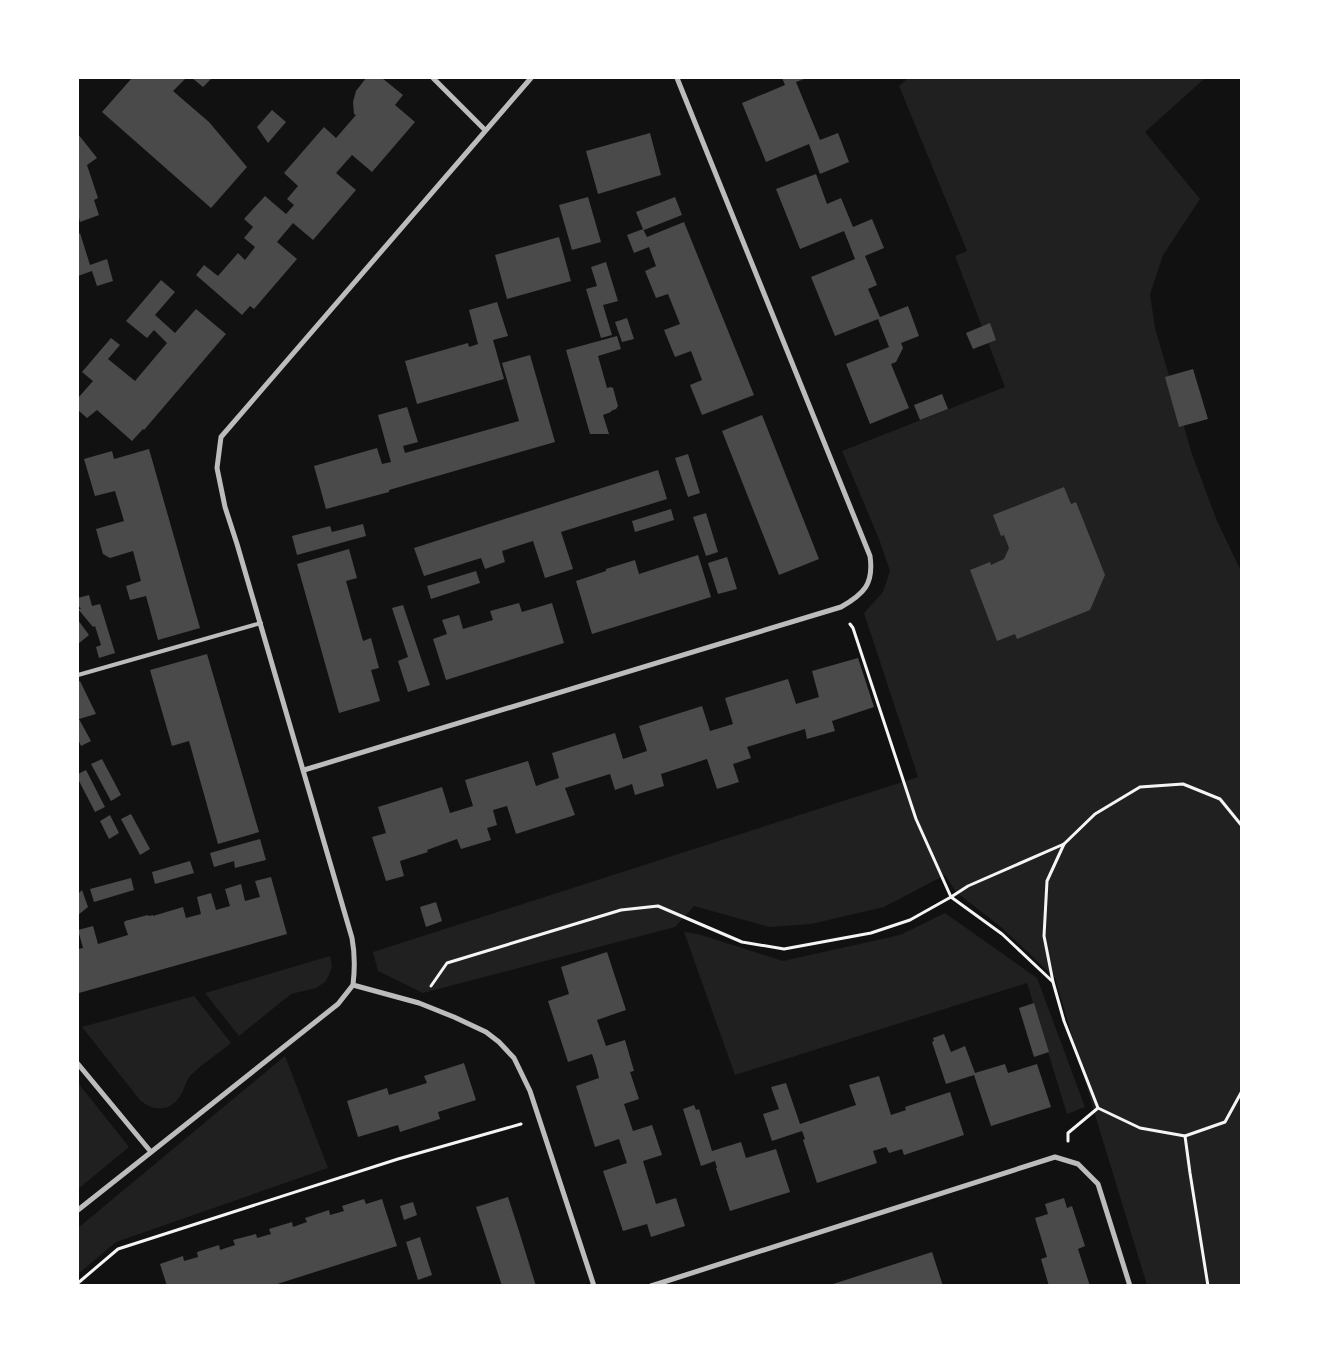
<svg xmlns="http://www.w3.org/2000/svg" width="1319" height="1363" font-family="'Golos Text',sans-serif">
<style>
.green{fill:#202020}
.building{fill:#4a4a4a}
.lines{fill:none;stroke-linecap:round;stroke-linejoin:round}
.path{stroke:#f5f5f5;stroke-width:3}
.service{stroke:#bcbcbc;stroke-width:4}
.minor{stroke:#bcbcbc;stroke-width:5}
</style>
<rect width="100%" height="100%" fill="#111"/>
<g class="green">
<path d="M908 78H1205L1145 132 1200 199 1163 255 1150 294 1155 328 1192 454 1217 521 1241 571V1285H1147L1099 1128 1055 978 1001 927 956 892 945 875 884 907 811 924 769 927 694 906 675 927 423 993 378 971 373 952 918 777 864 613 883 592 890 571 879 539 842 451 1005 387 955 256 967 251 899 86Z"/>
<path d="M945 913 1037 978 1085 1107 1067 1114 1027 983 735 1075 684 932 698 934 783 961 900 935Z"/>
<path d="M330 956 332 966 329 975 325 982 316 988 291 994 239 1036 205 993Z"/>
<path d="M194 996 231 1043C218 1054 203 1063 191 1075 186 1080 185 1087 182 1093 172 1111 155 1113 140 1100L82 1027Z"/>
<path d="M285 1056 328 1168 116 1242 78 1274V1228Z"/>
<path d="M78 1083 129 1147 78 1189Z"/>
</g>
<g class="building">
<path d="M132 78H186L173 91 209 122 247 167 211 208 102 112Z"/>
<path d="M192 78H212L203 87Z"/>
<path d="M366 78H382L403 95 395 105 415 122 372 172 352 155 336 173 356 190 313 240 293 223 277 242 297 259 254 309 250 306 242 315 196 275 204 265 218 276 238 253 245 260 255 247 244 238 253 227 244 219 265 196 286 214 294 205 287 199 298 186 284 173 324 127 336 138 356 115 354 114 353 102 356 91Z"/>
<path d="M782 78H807L796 82 820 140 838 133 849 162 820 174 809 144 766 162 742 103 785 85Z"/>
<path d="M272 110 286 122 268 143 257 127Z"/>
<path d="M650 133 661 175 598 194 586 151Z"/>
<path d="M78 134 97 158 87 165 98 198 94 200 99 215 80 222 78 214Z"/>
<path d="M816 174 827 204 841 198 853 227 872 219 884 248 865 256 877 285 868 289 880 317 908 306 919 336 901 343 903 348 896 362 891 364 909 408 870 424 846 364 889 347 878 319 835 336 811 277 855 259 850 246 844 231 800 249 776 189Z"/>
<path d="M588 197 601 242 572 250 559 205Z"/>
<path d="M675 197 682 215 644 230 643 229 647 237 684 222 754 395 702 415 690 385 702 380 691 351 675 357 664 330 680 324 668 294 656 298 645 271 656 266 649 247 634 253 627 235 643 229 636 212Z"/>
<path d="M80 233 90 265 107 259 113 281 97 286 92 271 78 276V235Z"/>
<path d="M559 237 571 281 507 299 495 255Z"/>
<path d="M606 262 618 301 603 305 612 335 601 338 586 289 597 286 591 267Z"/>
<path d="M161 280 175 292 155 315 175 333 196 309 226 334 144 430 143 429 132 441 97 410 87 418 78 410V398L93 381 82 372 111 338 120 345 108 359 135 381 167 343 154 330 147 338 126 321Z"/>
<path d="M497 302 508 336 493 340 504 379 417 404 405 361 468 343 469 347 478 344 469 310Z"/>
<path d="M627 318 634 339 622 342 615 322Z"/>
<path d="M990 323 996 340 973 349 966 333Z"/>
<path d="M617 336 621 349 598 356 607 388 611 387 613 388 618 406 616 409 611 411V412L603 415 609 434H590L566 350Z"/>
<path d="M530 355 555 442 413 483 389 490V492L326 509 314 466 377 448 382 464 391 462 378 415 407 407 418 442 403 446 405 453 519 421 502 363Z"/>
<path d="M1193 369 1208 419 1179 427 1165 377Z"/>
<path d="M942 394 948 409 920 420 914 405Z"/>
<path d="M762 415 819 559 779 575 722 431Z"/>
<path d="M149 449 200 628 158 640 146 596 130 600 126 586 141 581 133 551 110 558 103 554 96 529 124 521 115 491 95 496 84 459 112 451 114 459Z"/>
<path d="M688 454 700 493 688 497 675 458Z"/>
<path d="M658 470 667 499 561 532 573 569 545 578 533 541 502 551 505 562 485 569 481 558 424 576 414 548Z"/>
<path d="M1064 487 1071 504 1076 502 1105 575 1090 610 1017 639 1015 634 997 641 970 570 990 562 991 565 1004 559 1009 548 1004 535 1001 536 993 515Z"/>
<path d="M671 509 674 520 635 532 632 521Z"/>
<path d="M706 513 718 552 706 556 693 517Z"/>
<path d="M363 524 366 536 297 555 292 536 330 526 332 532Z"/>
<path d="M349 549 357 578 346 581 363 641 371 638 379 668 371 670 380 701 339 713 297 564Z"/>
<path d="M698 555 711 597 592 634 576 581 606 571V569L635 560 639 574Z"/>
<path d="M727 557 737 589 718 594 708 563Z"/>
<path d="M476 571 480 583 431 599 427 586Z"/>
<path d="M89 595 92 606 100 604 115 653 99 658 96 647 101 645 95 626 93 627 78 609H81L78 605V598Z"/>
<path d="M519 603 522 612 552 603 564 643 446 680 433 639 447 634 442 620 459 615 463 629 493 620 490 611Z"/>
<path d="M403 605 430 685 408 692 398 661 408 657 392 608Z"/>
<path d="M78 620 89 635 78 644Z"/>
<path d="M207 654 259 832 218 844 189 741 172 746 150 670Z"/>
<path d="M858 658 874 707 832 721 835 731 807 739 805 729 747 747 751 758 733 764 739 782 717 789 707 759 661 774 664 786 635 795 632 784 615 790 610 774 565 788 575 815 516 834 507 806 493 810 497 825 487 828 491 840 461 849 457 839 427 850 428 852 400 861 404 876 386 881 372 837 386 833 378 807 442 787 450 813 473 806 465 780 528 761 536 786 550 781 559 778 552 753 615 733 623 759 647 751 639 726 702 706 710 731 733 724 725 698 788 679 796 704 819 697 812 671Z"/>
<path d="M80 681 96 714 79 719 91 741 81 746 78 739V682Z"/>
<path d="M102 759 121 795 111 801 91 764Z"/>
<path d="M86 770 105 807 95 812 78 779V774Z"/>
<path d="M131 814 150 849 140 855 121 819Z"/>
<path d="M110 815 119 833 109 839 100 821Z"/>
<path d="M260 839 266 860 235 868 234 861 214 867 210 853Z"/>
<path d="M190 861 194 873 155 884 152 872Z"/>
<path d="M271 877 287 934 79 993 78 988V949L83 948 78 930 93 926 98 944 128 935 124 923 125 921 148 915 149 916 153 915V916L183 907 186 918 201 914 197 897 211 893 216 910 230 906 225 889 241 884 245 901 260 897 255 881Z"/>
<path d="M131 878 134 890 94 902 90 889Z"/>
<path d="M82 890 88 907 78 915V894Z"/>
<path d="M436 902 442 921 426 927 420 907Z"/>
<path d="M607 952 626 1010 597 1020 606 1046 625 1040 634 1071 630 1072 639 1099 624 1104 633 1131 652 1125 662 1155 643 1161 656 1204 676 1198 685 1226 651 1237 647 1224 623 1231 603 1171 627 1163 619 1139 595 1147 576 1086 599 1078 596 1066 592 1054 568 1062 548 1001 569 994 561 967Z"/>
<path d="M1034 1003 1049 1052 1034 1057 1019 1008Z"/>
<path d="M944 1034 951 1052 965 1046 975 1073 1005 1064 1008 1073 1037 1064 1051 1107 991 1126 974 1075 946 1084 932 1042 934 1041 933 1038Z"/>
<path d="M464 1063 476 1100 438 1112 440 1119 400 1132 398 1125 358 1137 347 1101 387 1088 389 1095 427 1083 424 1076Z"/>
<path d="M879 1076 891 1115 906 1110 905 1107 950 1092 964 1135 904 1155 902 1149 889 1153 886 1147 873 1151 877 1163 817 1183 803 1140 805 1139 802 1131 772 1141 763 1114 779 1109 771 1087 786 1083 800 1124 856 1105 849 1085Z"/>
<path d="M694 1105 696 1110 699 1109 712 1151 741 1142 746 1158 776 1149 790 1192 730 1211 716 1168H717L715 1161 701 1166 683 1109Z"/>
<path d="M508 1197 518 1228 536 1286H502L476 1207Z"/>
<path d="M1064 1198 1067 1208 1072 1206 1085 1246 1078 1249 1090 1286H1049L1041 1259 1047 1257 1035 1218 1048 1214 1045 1204Z"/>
<path d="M364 1199 366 1204 382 1199 397 1246 271 1286H167L160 1264 183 1256 184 1261 198 1257 197 1252 219 1245 220 1250 235 1245 233 1240 256 1234 257 1238 271 1234 269 1229 292 1222 293 1227 307 1222 305 1218 329 1210 330 1215 344 1211 342 1206Z"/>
<path d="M413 1202 417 1215 404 1220 400 1206Z"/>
<path d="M420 1237 432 1275 418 1280 406 1242Z"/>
<path d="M932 1252 943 1286H830V1285Z"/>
</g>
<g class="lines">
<g class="path">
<path d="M850 624 853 628 916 819 951 897 1002 934 1052 981"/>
<path d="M1064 844 1047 881 1044 936 1053 982 1064 1021 1098 1108 1140 1128 1185 1136 1225 1122 1242 1091"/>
<path d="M431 986 447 963 621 910 658 906 742 942 784 949 871 933 910 920 951 897 968 886 1064 844 1095 814 1140 787 1183 784 1220 799 1242 826"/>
<path d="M1185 1136 1190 1173 1208 1286"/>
<path d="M1068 1141V1133L1098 1108"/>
<path d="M78 1283 118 1249 398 1159 521 1124"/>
</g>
<path class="service" d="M78 675 261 623"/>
<g class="minor">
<path d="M433 78 485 130"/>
<path d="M531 78 221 437 217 468 225 507 237 544 352 938C355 954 355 968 353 985L419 1003 454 1017 486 1032 499 1042 514 1058 530 1091 594 1286"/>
<path d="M304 770 841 607C864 594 874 584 870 556L677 78"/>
<path d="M78 1064 151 1152"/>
<path d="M78 1210 338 1004 353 985"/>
<path d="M651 1286 1055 1157 1078 1164 1098 1184 1130 1286"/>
</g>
</g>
<rect width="1319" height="1363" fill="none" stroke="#ffffff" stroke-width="158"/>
</svg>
